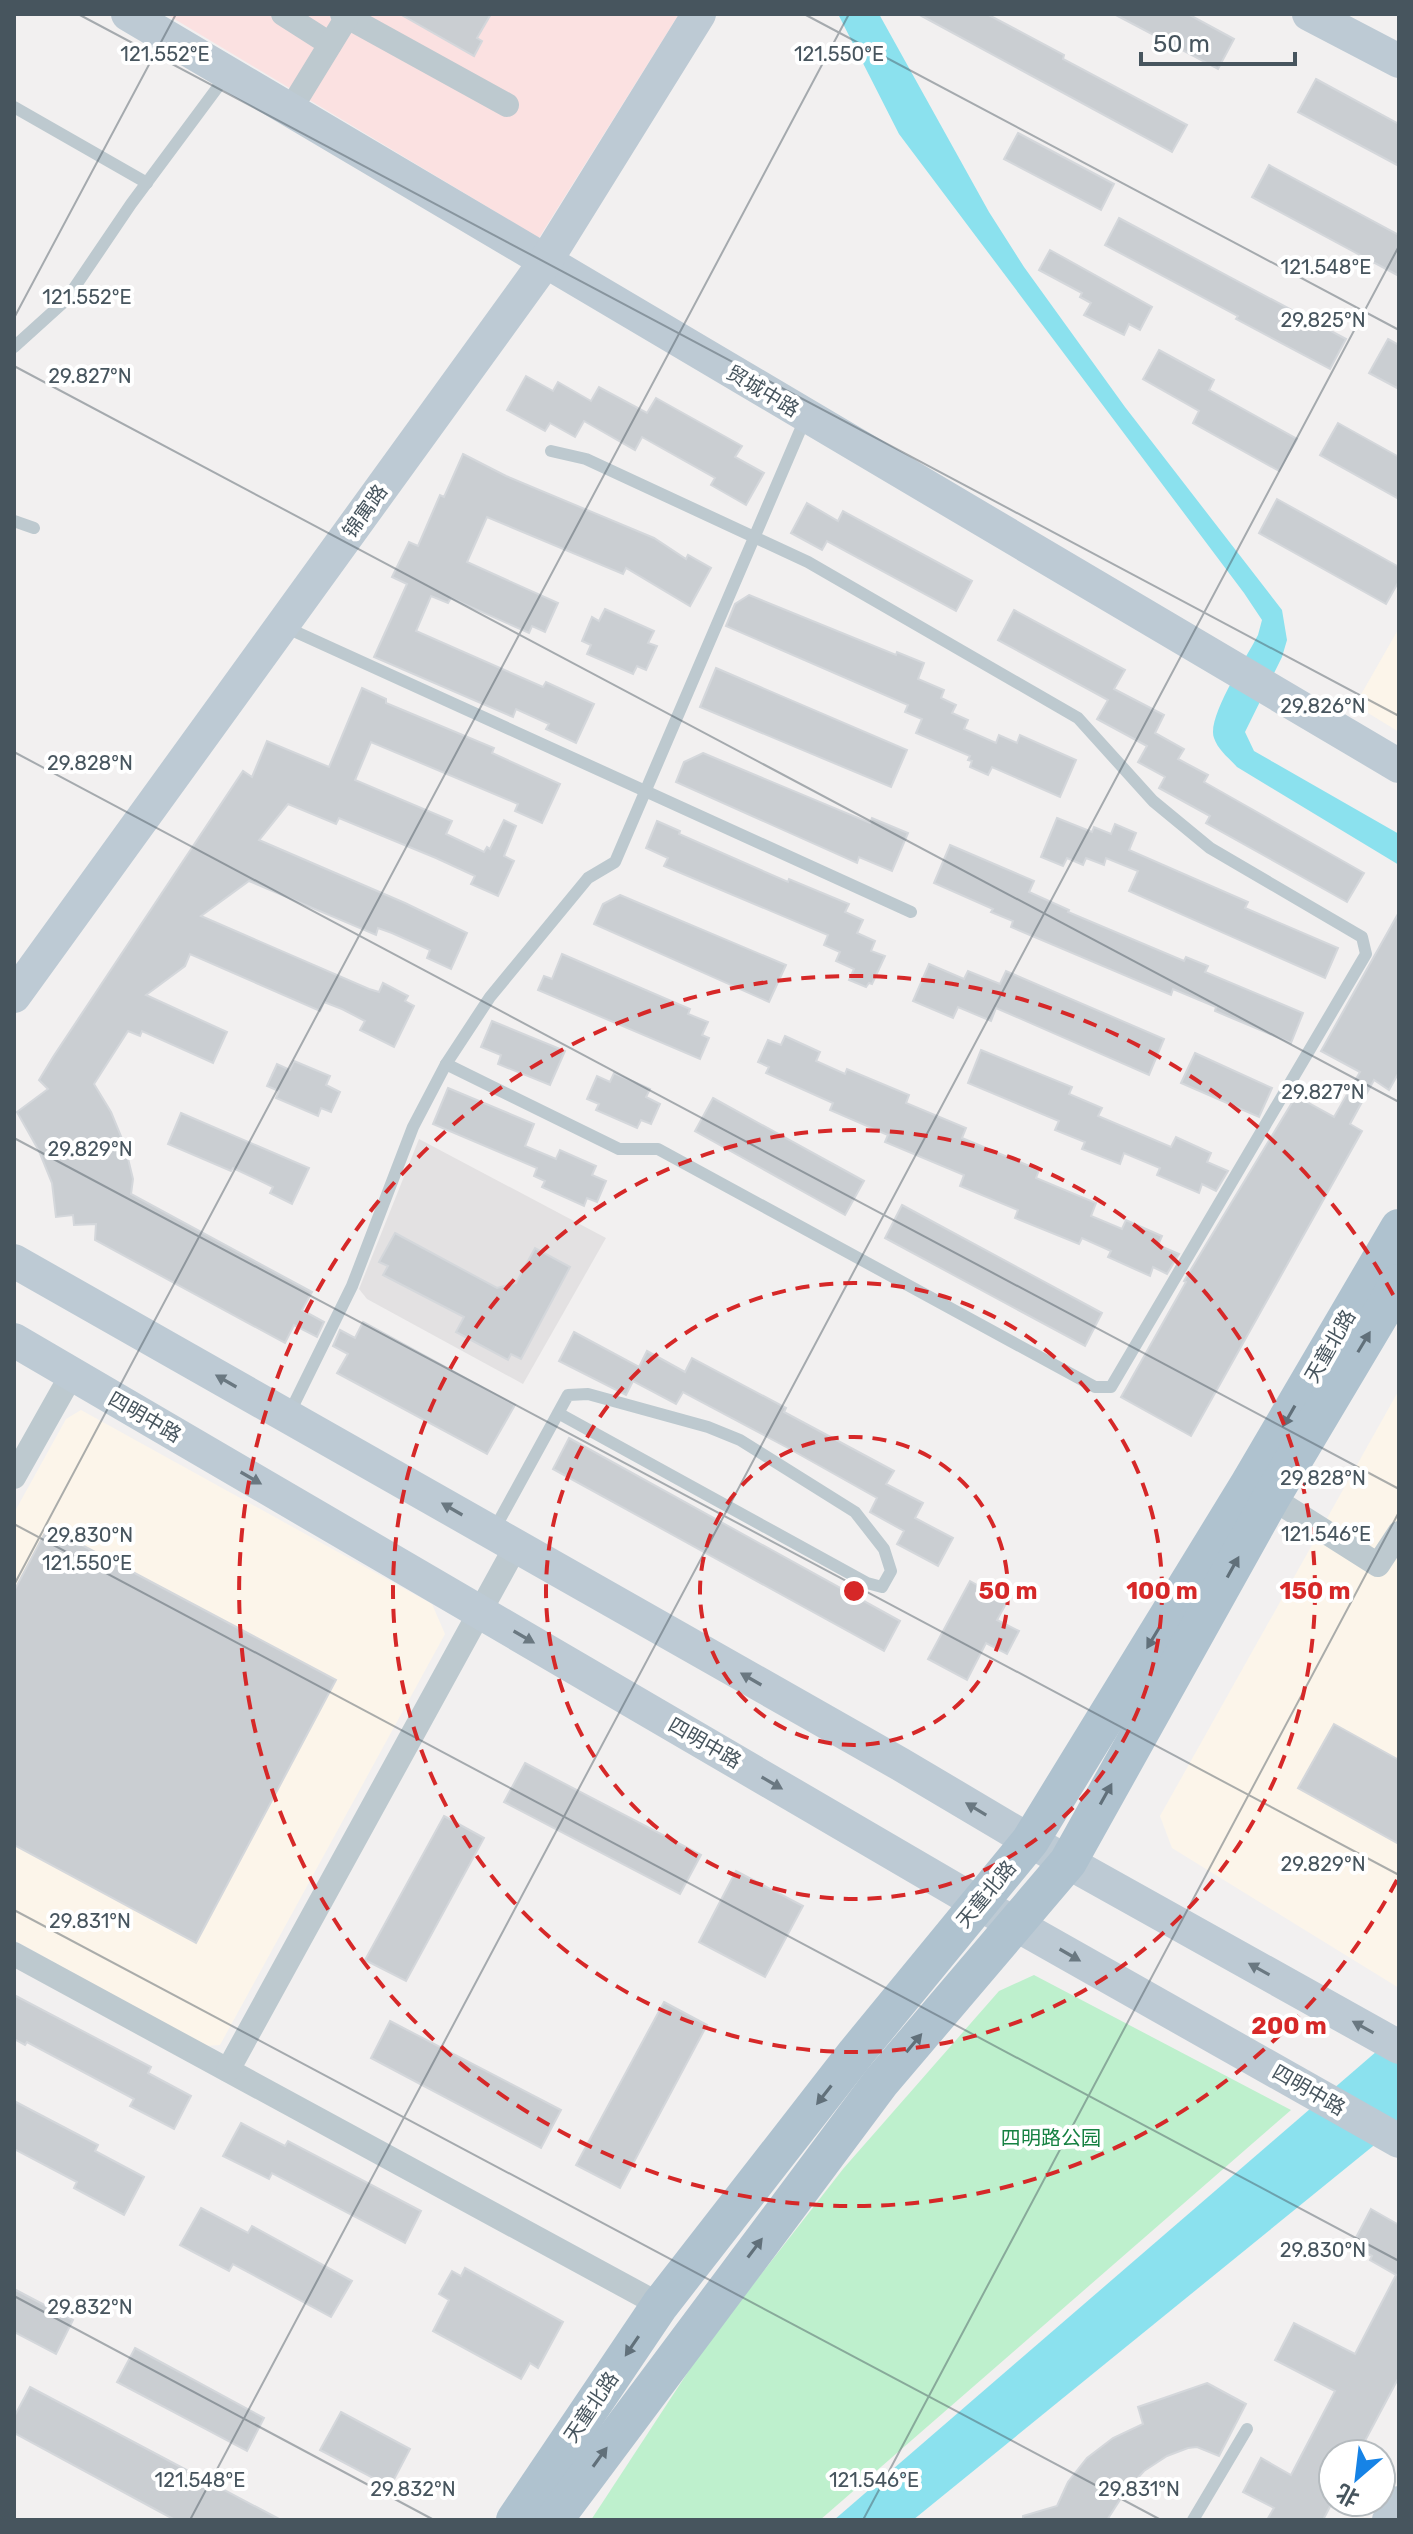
<svg xmlns="http://www.w3.org/2000/svg" width="1413" height="2534" font-family="Rubik,'Noto Sans SC',sans-serif">
<style>
.commercial{fill:#fcf5ea}
.education{fill:#e3e1e2}
.medical{fill:#fbe1e1}
.green{fill:#bef0cd}
.water{fill:#8be1ee}
.building{fill:#caced2;stroke:#d4d7db;stroke-width:2}
.lines{fill:none;stroke-linecap:round;stroke-linejoin:round}
.lane{stroke:#bdc9cf;stroke-width:12}
.street{stroke:#bdc9cf;stroke-width:24}
.secondary{stroke:#bdcad4;stroke-width:34}
.primary{stroke:#afc2cf;stroke-width:38}
.oneway{fill:#61707a}
.oneway2{fill:#6a7881}
.ticks{fill:none;stroke:#47555e;stroke-width:2;stroke-opacity:0.45}
.ring{fill:none;stroke:#d62828;stroke-width:4;stroke-dasharray:14 10}
.labels{text-anchor:middle;dominant-baseline:central;stroke-width:8;stroke-linejoin:round;paint-order:stroke}
.street-label{font-size:20px;fill:#47555e;stroke:#fff}
.park-label{font-size:20px;fill:#168142;stroke:#fff}
.ticks-label{font-size:20px;text-anchor:middle;fill:#47555e;stroke:#fff;stroke-width:8;stroke-linejoin:round;paint-order:stroke}
.centre{fill:#d62828;stroke:#fff;stroke-width:4}
.ring-label{font-size:24px;text-anchor:middle;font-weight:bold;fill:#d62828;stroke:#fff;stroke-width:8;stroke-linejoin:round;paint-order:stroke}
</style>
<rect width="100%" height="100%" fill="#f2f0f0"/>
<g class="commercial">
<path d="M1399 628V732L1355 705Z"/>
<path d="M1399 1390V1988L1172 1848 1160 1816Z"/>
<path d="M81 1410 432 1604 445 1634 220 2045 206 2046 14 1940V1513L66 1419Z"/>
</g>
<path class="education" d="M419 1139 606 1238 523 1384 367 1299 359 1289Z"/>
<path class="medical" d="M166 14H679L539 238Z"/>
<path class="green" d="M1034 1975 1291 2110 820 2520H591L705 2346 843 2169 999 1991Z"/>
<g class="water">
<path d="M838 14H879L989 212 1024 267 1125 407 1282 610 1287 640 1282 657 1245 732 1254 751 1399 834V865L1237 767C1229 758 1218 750 1214 738 1206 718 1248 655 1258 635L1262 620 1244 593 899 134Z"/>
<path d="M1399 2032V2125L913 2520H834Z"/>
</g>
<g class="building">
<path d="M400 14H491L477 38 482 41 474 56Z"/>
<path d="M918 14H987L1064 55 1063 59 1187 125 1172 152Z"/>
<path d="M1114 14H1188L1234 39 1218 69Z"/>
<path d="M1316 79 1399 124V166L1298 112Z"/>
<path d="M1018 133 1114 184 1101 210 1004 159Z"/>
<path d="M1269 165 1399 235V276L1252 197Z"/>
<path d="M1119 218 1346 339 1330 369 1236 319 1238 316 1105 245Z"/>
<path d="M1050 250 1152 307 1140 330 1129 324 1124 335 1084 315 1091 303 1080 297 1082 293 1039 270Z"/>
<path d="M1388 339 1399 345V389L1369 373Z"/>
<path d="M1159 350 1214 380 1209 390 1297 439 1279 471 1193 423 1199 411 1143 379Z"/>
<path d="M526 376 553 391 558 382 591 401 599 387 647 413 656 398 742 446 735 457 764 473 746 505 711 485 715 478 642 437 635 450 584 421 575 437 550 423 545 431 507 410Z"/>
<path d="M1338 423 1399 457V499L1320 455Z"/>
<path d="M463 454 506 476 654 538 686 559 688 555 711 568 690 606 626 568 623 574 487 517 467 562 558 603 545 632 532 626 529 633 451 598 448 603 431 596 416 631 543 687 546 682 594 704 576 743 546 729 549 724 516 709 513 717 374 657 407 584 392 577 409 542 418 546 440 495 444 497Z"/>
<path d="M1277 499 1399 567V581L1386 604 1259 533Z"/>
<path d="M807 503 838 521 843 511 972 581 956 611 827 541 822 550 791 533Z"/>
<path d="M749 595 896 655 897 652 924 663 918 679 944 690 941 698 956 705 952 713 968 720 964 729 996 743 999 735 1017 743 1020 735 1076 760 1060 797 992 767 988 775 970 767 972 761 968 760 970 756 916 733 922 719 905 712 908 705 726 626 735 604Z"/>
<path d="M605 609 654 631 648 643 657 646 646 670 637 666 633 674 587 654 591 645 582 641 592 617 599 621Z"/>
<path d="M1014 610 1125 670 1114 689 1164 715 1155 733 1184 749 1178 759 1208 775 1204 782 1364 873 1347 902 1206 823 1210 816 1159 788 1165 777 1138 762 1147 746 1097 719 1108 700 998 640Z"/>
<path d="M716 668 907 750 891 787 700 707Z"/>
<path d="M362 688 386 699V703L494 748 492 753 560 784 542 823 515 811 518 804 371 742 355 780 452 821 446 834 484 852 487 847 490 849 504 820 516 826 504 856 514 861 498 896 471 884 475 876 436 858 339 818 336 824 288 804 259 840 405 903 467 933 451 969 427 958 430 950 392 933 378 928 376 935 249 881 201 916 369 989 379 992 383 983 408 996 405 1001 414 1006 394 1047 360 1030 365 1021 342 1009 324 1002 320 1011 190 954 185 966 146 995 227 1032 213 1063 142 1031 140 1036 128 1031 94 1084 111 1112 125 1146 133 1179 131 1194 312 1292 302 1310 324 1322 317 1337 294 1325 285 1343 95 1240 96 1224 74 1225 73 1215 56 1217 52 1183 39 1151 17 1112 48 1089 39 1080 53 1057 243 771 252 777 267 741 329 767Z"/>
<path d="M703 753 870 823 872 818 908 833 892 871 859 857 857 863 676 782 684 762Z"/>
<path d="M1057 818 1092 832 1094 827 1111 834 1115 824 1136 833 1129 850 1248 902 1245 908 1338 948 1325 978 1129 891 1138 871 1106 858 1104 865 1086 858 1083 865 1067 858 1063 866 1041 857Z"/>
<path d="M657 821 680 831 679 834 788 882 789 879 849 904 845 912 863 920 857 933 875 941 871 951 885 956 872 984 869 983 866 987 849 980 854 969 836 961 840 952 824 945 828 935 664 866 668 858 646 848Z"/>
<path d="M950 845 1034 881 1029 892 1069 910 1068 912 1184 961 1186 957 1208 966 1205 972 1303 1013 1291 1043 1215 1011 1216 1007 1173 989 1171 995 1011 927 1013 921 991 912 993 909 934 883Z"/>
<path d="M620 895 786 965 769 1002 594 924 603 904Z"/>
<path d="M1399 912V1072L1389 1090 1374 1080 1350 1124 1362 1131 1191 1436 1121 1397 1186 1282 1184 1281 1296 1096 1334 1117 1360 1072 1321 1051Z"/>
<path d="M562 954 690 1009 688 1014 708 1022 702 1035 709 1038 700 1059 538 990 544 976 552 979Z"/>
<path d="M929 964 964 979 968 971 1000 984 1006 971 1164 1039 1149 1075 996 1008 991 1021 958 1007 953 1018 913 1001Z"/>
<path d="M492 1021 565 1051 550 1085 498 1064 501 1055 481 1047Z"/>
<path d="M785 1036 820 1052 816 1061 845 1074 847 1069 909 1095 906 1103 966 1128 962 1138 1039 1170 1036 1178 1096 1203 1091 1216 1122 1229 1126 1220 1162 1236 1158 1245 1179 1254 1167 1274 1153 1267 1150 1276 1108 1257 1111 1251 1082 1238 1079 1244 1015 1218 1018 1210 960 1186 964 1175 885 1142 888 1135 830 1110 833 1103 766 1073 769 1067 758 1062 768 1040 781 1045Z"/>
<path d="M981 1050 1072 1087 1069 1094 1102 1108 1098 1116 1171 1147 1176 1137 1211 1153 1207 1162 1228 1171 1216 1191 1202 1184 1199 1193 1157 1175 1160 1168 1124 1153 1120 1164 1082 1149 1085 1142 1055 1130 1059 1121 968 1083Z"/>
<path d="M1195 1053 1272 1088 1259 1117 1181 1083Z"/>
<path d="M294 1061 330 1076 326 1085 340 1092 331 1112 321 1108 318 1116 276 1098 279 1091 267 1086 277 1064 290 1070Z"/>
<path d="M614 1073 650 1089 646 1097 660 1104 651 1124 641 1120 637 1128 596 1110 599 1104 587 1099 597 1076 610 1082Z"/>
<path d="M448 1088 534 1124 525 1146 556 1159 560 1150 596 1166 592 1175 606 1181 597 1202 587 1198 584 1206 542 1187 545 1181 534 1176 537 1168 433 1124Z"/>
<path d="M713 1098 864 1181 845 1215 695 1131Z"/>
<path d="M181 1113 309 1168 292 1204 270 1193 273 1187 233 1168 231 1171 168 1144Z"/>
<path d="M902 1205 1102 1313 1085 1346 885 1238Z"/>
<path d="M395 1233 497 1288 516 1283 535 1248 570 1267 521 1359 511 1354 508 1360 456 1332 464 1317 383 1275 388 1266 379 1262Z"/>
<path d="M363 1322 515 1405 487 1454 337 1373 348 1354 333 1346 340 1330 355 1338Z"/>
<path d="M574 1332 639 1367 647 1351 685 1372 692 1358 786 1408 784 1412 894 1471 886 1484 923 1503 915 1518 953 1538 938 1566 897 1544 904 1531 870 1512 877 1498 788 1448 683 1392 676 1404 633 1381 626 1395 559 1361Z"/>
<path d="M569 1438 900 1621 884 1651 553 1469Z"/>
<path d="M48 1527 336 1680 196 1943 14 1845V1591Z"/>
<path d="M970 1581 1007 1602 997 1620 1019 1631 1007 1654 986 1643 967 1680 928 1659Z"/>
<path d="M1334 1724 1399 1760V1844L1298 1788Z"/>
<path d="M525 1763 701 1855 680 1894 504 1802Z"/>
<path d="M444 1816 484 1838 406 1981 365 1960Z"/>
<path d="M736 1871 803 1906 765 1977 699 1942Z"/>
<path d="M14 1995 151 2067 148 2073 191 2096 174 2129 130 2106 134 2099 27 2042 25 2045 14 2039Z"/>
<path d="M664 2002 707 2025 620 2188 576 2165Z"/>
<path d="M390 2021 561 2110 541 2148 371 2058Z"/>
<path d="M14 2101 98 2145 95 2151 144 2177 124 2215 74 2188 77 2182 14 2149Z"/>
<path d="M241 2123 285 2146 288 2141 421 2211 405 2243 272 2173 269 2179 223 2156Z"/>
<path d="M201 2208 248 2233 252 2226 352 2281 331 2317 233 2264 229 2271 180 2245Z"/>
<path d="M1371 2209 1399 2225V2377L1358 2454H1333V2501L1323 2520H1267L1274 2508 1243 2492 1261 2458 1291 2475 1335 2391 1275 2360 1294 2323 1355 2354 1396 2275 1370 2260 1372 2256 1352 2245Z"/>
<path d="M465 2268 563 2322 538 2368 530 2363 521 2379 433 2331 449 2300 439 2294 452 2271 461 2276Z"/>
<path d="M14 2289 73 2320 56 2354 14 2332Z"/>
<path d="M135 2348 264 2418 247 2451 117 2382Z"/>
<path d="M1207 2383 1246 2404 1219 2456 1197 2447 1188 2448 1167 2456 1144 2471 1125 2492 1107 2520H1023V2516L1057 2506 1068 2482 1087 2458 1113 2438 1143 2424 1138 2407Z"/>
<path d="M30 2387 162 2457 281 2520H175L151 2507 14 2433V2417Z"/>
<path d="M341 2412 410 2449 390 2487 320 2450Z"/>
</g>
<g class="lines">
<g class="lane">
<path d="M14 107 147 183"/>
<path d="M14 347 66 300 131 204 226 76"/>
<path d="M14 521 34 528"/>
<path d="M285 627 911 912"/>
<path d="M446 1064 619 1149H658L1095 1387H1111L1366 954 1362 937 1210 848 1153 801 1078 718 808 562 586 459 551 451"/>
<path d="M288 1416 352 1286 413 1127 446 1064 490 997 588 878 615 862 805 419"/>
<path d="M494 1530 568 1395 588 1394 708 1427 740 1440 855 1512 884 1549 891 1571 882 1587 867 1583 558 1413"/>
<path d="M1193 2520 1247 2429"/>
</g>
<g class="street">
<path d="M283 14 330 44"/>
<path d="M342 14 507 105"/>
<path d="M290 110 347 17"/>
<path d="M14 1477 72 1374"/>
<path d="M1261 1491 1378 1565 1399 1533"/>
<path d="M14 1954 660 2305"/>
<path d="M228 2070 516 1546"/>
</g>
<g class="secondary">
<path d="M128 14 1399 766"/>
<path d="M1309 14 1399 61"/>
<path d="M14 996 545 262 699 14"/>
<path d="M14 1261 900 1764 1030 1841 1399 2047"/>
<path d="M14 1340 978 1903 1399 2141"/>
<path d="M1389 2520 1399 2503"/>
</g>
<g class="primary">
<path d="M515 2520 660 2305 856 2053 1030 1841 1249 1484 1399 1228"/>
<path d="M554 2520 881 2082 1068 1862 1271 1498 1399 1283"/>
</g>
</g>
<defs><path id="oneway-solid" d="M-6-.8H1V-3.2L6.5 0L1 3.2V.8H-6Z" transform="scale(2)"/></defs>
<g class="oneway">
<use href="#oneway-solid" transform="translate(1364 1342) rotate(-59)"/>
<use href="#oneway-solid" transform="translate(1289 1416) rotate(120)"/>
<use href="#oneway-solid" transform="translate(1233 1567) rotate(-61)"/>
<use href="#oneway-solid" transform="translate(1153 1638) rotate(121)"/>
<use href="#oneway-solid" transform="translate(1106 1794) rotate(-61)"/>
<use href="#oneway-solid" transform="translate(914 2043) rotate(-50)"/>
<use href="#oneway-solid" transform="translate(824 2095) rotate(128)"/>
<use href="#oneway-solid" transform="translate(755 2248) rotate(-53)"/>
<use href="#oneway-solid" transform="translate(632 2346) rotate(124)"/>
<use href="#oneway-solid" transform="translate(600 2457) rotate(-54)"/>
</g>
<g class="oneway2">
<use href="#oneway-solid" transform="translate(226 1381) rotate(-150)"/>
<use href="#oneway-solid" transform="translate(251 1478) rotate(30)"/>
<use href="#oneway-solid" transform="translate(452 1509) rotate(-150)"/>
<use href="#oneway-solid" transform="translate(524 1637) rotate(30)"/>
<use href="#oneway-solid" transform="translate(751 1679) rotate(-150)"/>
<use href="#oneway-solid" transform="translate(772 1783) rotate(30)"/>
<use href="#oneway-solid" transform="translate(976 1809) rotate(-149)"/>
<use href="#oneway-solid" transform="translate(1070 1955) rotate(30)"/>
<use href="#oneway-solid" transform="translate(1259 1969) rotate(-151)"/>
<use href="#oneway-solid" transform="translate(1363 2027) rotate(-151)"/>
</g>
<path class="ticks" d="M78 14 1399 716M804 14 1399 330M14 318 176 14M14 366 1399 1102M14 752 1399 1489M14 1138 1399 1875M14 1524 1399 2261M14 1585 849 14M14 1910 1161 2520M14 2296 434 2520M190 2520 1399 246M863 2520 1399 1512"/>
<g class="ring">
<circle cx="854" cy="1591" r="154"/>
<circle cx="854" cy="1591" r="308"/>
<circle cx="854" cy="1591" r="461"/>
<path d="M1397 1880A615 615 0 1 1 1397 1302"/>
</g>
<g class="labels">
<g class="street-label">
<text transform="translate(763 391) rotate(31)">贸城中路</text>
<text transform="translate(365 511) rotate(-54)">锦寓路</text>
<text transform="translate(1330 1346) rotate(-60)">天童北路</text>
<text transform="translate(145 1417) rotate(30)">四明中路</text>
<text transform="translate(705 1743) rotate(30)">四明中路</text>
<text transform="translate(986 1894) rotate(-50)">天童北路</text>
<text transform="translate(1309 2090) rotate(30)">四明中路</text>
<text transform="translate(591 2407) rotate(-56)">天童北路</text>
</g>
<g class="park-label">
<text x="1051" y="2138">四明路公园</text>
</g>
</g>
<g class="ticks-label">
<text x="165" y="61">121.552°E</text>
<text x="839" y="61">121.550°E</text>
<text x="1326" y="274">121.548°E</text>
<text x="87" y="304">121.552°E</text>
<text x="1323" y="327">29.825°N</text>
<text x="90" y="383">29.827°N</text>
<text x="1323" y="713">29.826°N</text>
<text x="90" y="770">29.828°N</text>
<text x="1323" y="1099">29.827°N</text>
<text x="90" y="1156">29.829°N</text>
<text x="1323" y="1485">29.828°N</text>
<text x="1326" y="1541">121.546°E</text>
<text x="90" y="1542">29.830°N</text>
<text x="87" y="1570">121.550°E</text>
<text x="1323" y="1871">29.829°N</text>
<text x="90" y="1928">29.831°N</text>
<text x="1323" y="2257">29.830°N</text>
<text x="90" y="2314">29.832°N</text>
<text x="200" y="2487">121.548°E</text>
<text x="874" y="2487">121.546°E</text>
<text x="413" y="2496">29.832°N</text>
<text x="1139" y="2496">29.831°N</text>
</g>
<circle cx="854" cy="1591" r="12" class="centre"/>
<g class="ring-label">
<text x="1008" y="1599">50 m</text>
<text x="1162" y="1599">100 m</text>
<text x="1315" y="1599">150 m</text>
<text x="1289" y="2034">200 m</text>
</g>
<rect width="1413" height="2534" fill="none" stroke="#47555e" stroke-width="32"/>
<g transform="translate(1357 2478) rotate(208)"><circle r="38" fill="#ffffff" stroke="#b5bbbf" stroke-width="2"/>
<path d="M0-6L14 30L0 20L-14 30Z" fill="#1683e6"/>
<text y="-12" font-size="22" font-weight="bold" text-anchor="middle" fill="#47555e">北</text>
</g>
<path d="M1141 52v12h154v-12" fill="none" stroke="#47555e" stroke-width="4"/>
<text x="1153" y="52" font-size="24" fill="#47555e" stroke="#ffffff" stroke-width="6" paint-order="stroke">50 m</text>
</svg>
